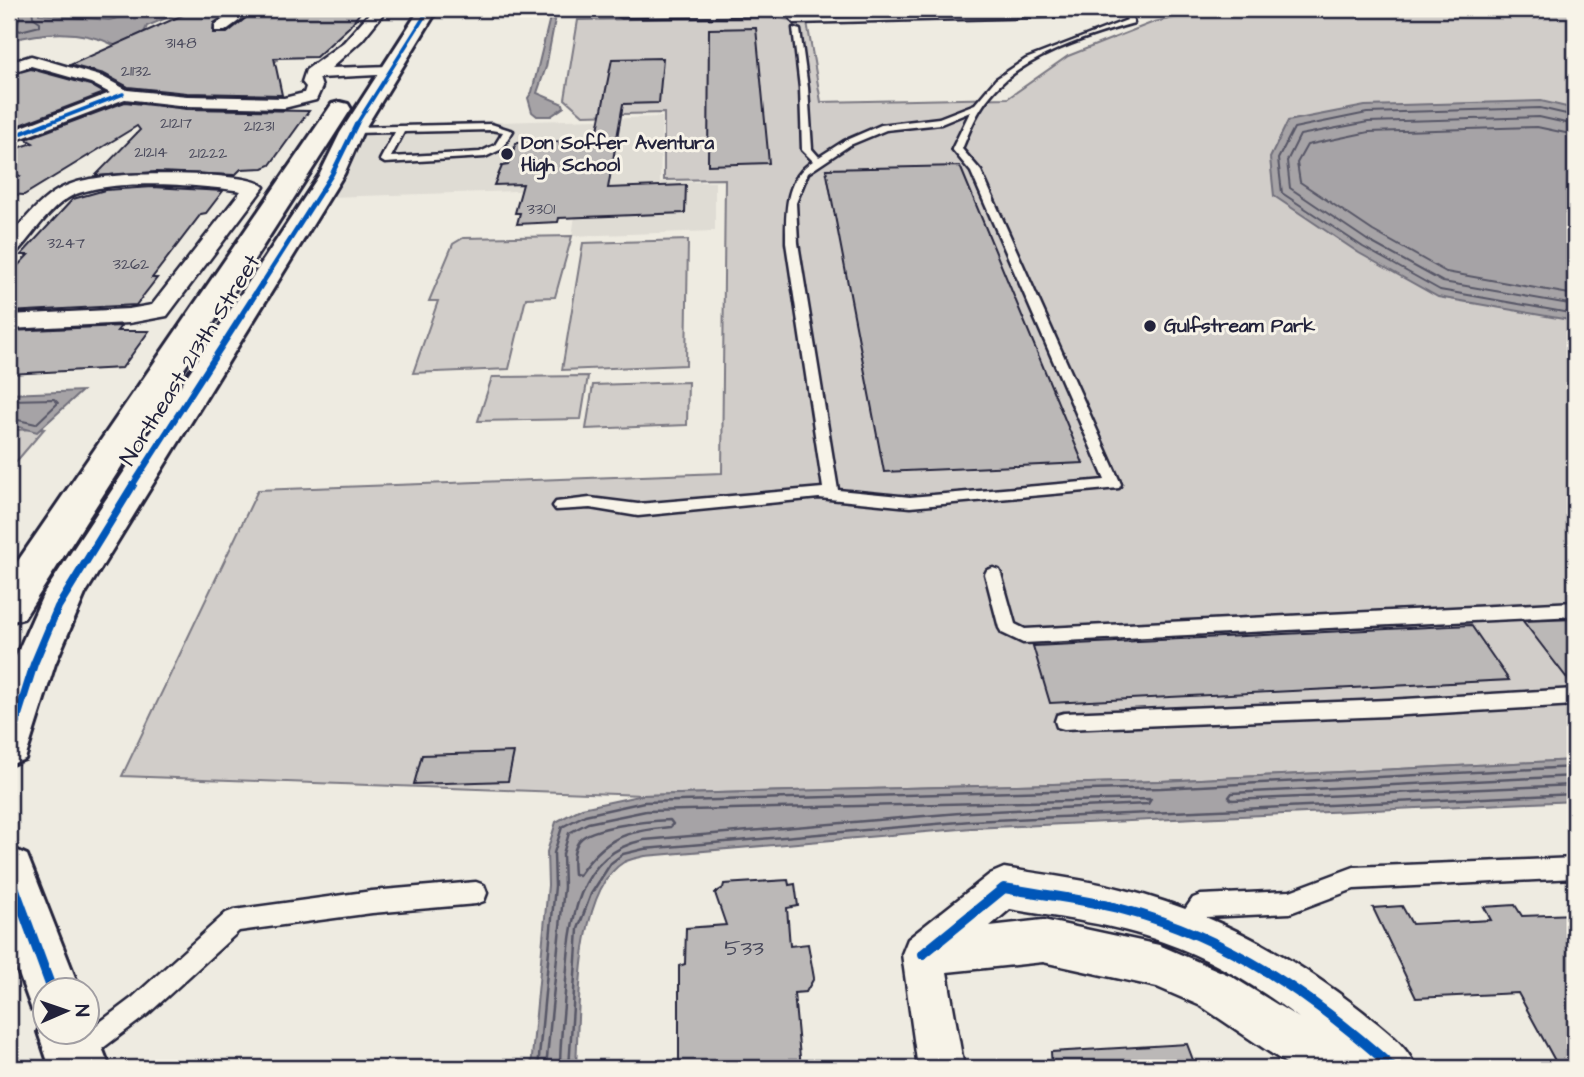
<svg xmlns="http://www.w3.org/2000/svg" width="1584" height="1077" font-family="'Architects Daughter',sans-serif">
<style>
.built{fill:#dfdcd4}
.green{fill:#d1cdc9;stroke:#7a7882;stroke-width:2}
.water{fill:#a6a3a6;stroke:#716f7b;stroke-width:2}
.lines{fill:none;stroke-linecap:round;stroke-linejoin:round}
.shore-far1{stroke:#575666;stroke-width:2}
.shore{stroke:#575666;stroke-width:2.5}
.building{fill:#bbb8b7;stroke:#22223b;stroke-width:2}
.lane-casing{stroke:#22223b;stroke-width:5}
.street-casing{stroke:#22223b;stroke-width:5}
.secondary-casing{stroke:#22223b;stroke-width:6}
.lane{fill:#f7f3e8;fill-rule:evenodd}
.street{fill:#f7f3e8;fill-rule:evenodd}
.secondary{fill:#f7f3e8;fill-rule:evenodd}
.cycleway-far4-casing{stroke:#f7f3e8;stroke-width:6}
.cycleway-far3-casing{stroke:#f7f3e8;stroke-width:7}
.cycleway-far2-casing{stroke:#f7f3e8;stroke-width:10}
.cycleway-far1-casing{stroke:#f7f3e8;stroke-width:12}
.cycleway-casing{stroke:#f7f3e8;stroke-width:14}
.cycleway-far4{stroke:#0057b8;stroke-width:3.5}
.cycleway-far3{stroke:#0057b8;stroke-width:4.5}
.cycleway-far2{stroke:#0057b8;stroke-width:6}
.cycleway-far1{stroke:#0057b8;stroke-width:8}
.cycleway{stroke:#0057b8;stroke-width:10}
.poi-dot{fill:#22223b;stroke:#f7f3e8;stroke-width:2.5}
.labels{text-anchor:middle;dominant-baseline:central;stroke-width:6;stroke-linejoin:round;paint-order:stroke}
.far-number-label{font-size:16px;fill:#48485a}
.far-poi-label{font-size:19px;font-weight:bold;fill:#22223b;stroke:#f7f3e8;text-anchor:start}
.street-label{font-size:23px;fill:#22223b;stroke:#f7f3e8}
.near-number-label{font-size:23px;fill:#48485a}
</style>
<rect width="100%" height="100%" fill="#eeebe1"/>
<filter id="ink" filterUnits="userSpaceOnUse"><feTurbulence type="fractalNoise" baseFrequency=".0143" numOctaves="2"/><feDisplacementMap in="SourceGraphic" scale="14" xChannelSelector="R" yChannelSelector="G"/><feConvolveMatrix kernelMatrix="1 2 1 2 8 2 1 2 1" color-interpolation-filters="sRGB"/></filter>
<g filter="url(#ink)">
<path class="built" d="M662 117 660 182H715V231L572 236 579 189 329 197 370 126Z"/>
<g class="green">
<path d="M1286 9H1575V760L1161 781 643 795 122 776 258 490 722 473 725 179 664 180V113L583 115 565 99 578 20 768 17 807 22 821 102 1008 98 1068 56 1154 22 1209 11Z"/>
<path d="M572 236 555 297 526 298 509 369 413 373 438 301H429L453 244 463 238Z"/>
<path d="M688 240 686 365 562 370 583 243Z"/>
<path d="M588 376 581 419 478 421 492 377Z"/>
<path d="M688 382 687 425 586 429 593 385Z"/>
<path d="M44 429 9 470V430Z"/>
</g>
<g class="water">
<path d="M9 9H39V14L109 20 158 9H188L147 26 141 39 175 52 295 9H328L271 66 114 45C81 29 45 31 9 41V27L13 17Z"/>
<path d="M552 9H557L546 67 537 93 563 104 564 107 551 116H537L532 112 528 98 532 92Z"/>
<path d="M1541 101 1575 109V321L1438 297 1359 253 1274 196 1270 158 1288 121 1365 106Z"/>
<path d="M82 391 37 432 9 424V394Z"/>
<path d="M1575 760V801L972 828 645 856C638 858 630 859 624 862 575 891 579 1017 576 1068H531L548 885 547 852 556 822 582 808 643 795 1161 781Z"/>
</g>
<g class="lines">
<g class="shore-far1">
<path d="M14 9 20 15 16 28 20 31 40 26V22L33 17 32 9"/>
<path d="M1575 116 1540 108 1367 113 1294 128 1278 159 1282 193 1363 247 1440 290 1575 314"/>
<path d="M1575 125 1539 117 1368 122 1300 135 1287 161 1290 188 1367 240 1443 282 1575 305"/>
<path d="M1575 135 1537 127 1369 132 1307 145 1297 163 1300 182 1373 231 1446 272 1575 295"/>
<path d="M9 400 54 399 58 403 36 424 9 418"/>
</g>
<g class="shore">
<path d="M1575 776 1232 793 1229 797 1232 800 1575 785"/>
<path d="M670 820 673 824 670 827C626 831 605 837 579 875L574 874C573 863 572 851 579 841 589 826 651 821 670 820Z"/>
<path d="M538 1068 555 886 554 853 562 827 585 815 644 802 1161 788 1575 767"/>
<path d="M546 1068 564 887 563 854 569 833 588 823 646 811 1151 799 1148 804 971 812 644 840C571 855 570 932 565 993 563 1018 560 1043 560 1068"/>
<path d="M569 1068 578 929 591 894 611 863 623 854 644 849 971 821 1575 794"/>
</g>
</g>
<g class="building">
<path d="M234 9 214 23 213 33H227L257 9H363L349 27 316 57 274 58 282 95 187 93 128 87 104 74 70 65 194 10Z"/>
<path d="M756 28 769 163 708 165 709 29Z"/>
<path d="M663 58 659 103 623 104 608 188 686 185 685 213 559 218 558 222 517 224 520 213H515L523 184 494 185 502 166 508 165 516 143 596 140 612 59Z"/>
<path d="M31 69 90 85 104 93 9 129V75Z"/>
<path d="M125 102 187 109 309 111 270 165 263 168 241 169 235 175 156 172 95 176 140 130 137 126 24 195 9 194V181L20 176 9 171V151L33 143 26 139Z"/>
<path d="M960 166 1083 463 884 472 826 169Z"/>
<path d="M153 187 223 191 206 213 201 214 152 278H157L136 305 9 312V275L28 255H21L73 199 105 190Z"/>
<path d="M121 326 117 331H149L122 368 9 374V331Z"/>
<path d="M1575 619V687L1573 686 1523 621Z"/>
<path d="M1471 625 1509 680 1050 703 1033 646Z"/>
<path d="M514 752 508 781 414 784 422 755Z"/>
<path d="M788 880 789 885 795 884 798 906 787 908 790 946 808 944 814 978 806 992 794 993 801 1068H679V966L685 964 686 928 726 925 715 893 723 888 724 884Z"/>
<path d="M1515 905 1522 916 1575 914V1068H1559L1518 993 1416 998 1373 908 1402 906 1412 924 1491 920 1484 907Z"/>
<path d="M1187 1044 1196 1068H1052L1051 1052Z"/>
</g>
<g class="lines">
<defs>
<g id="lane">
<path d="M620 9H626V13L793 9 797 19 1150 9 1131 14 1134 23C1088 36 1020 57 990 96 977 111 970 130 962 149L981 171 1121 484 1119 488 910 507 819 498 638 516 590 508 556 510 553 506 556 502 590 498 638 504 823 488 786 243C786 213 784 179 813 161L802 150 800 88 793 28 800 30 808 88 812 149 819 157 844 141 881 125 939 118 975 104 996 79 1026 59 1127 20 1124 15 794 23 788 15 622 17 618 15ZM970 112 952 149 971 172 1105 480 910 497 838 490 798 243 796 203 808 173 850 145 886 130 941 124Z"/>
<path d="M491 124 513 131 502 149 485 157 385 163 380 160 395 132 354 133 349 130 354 127ZM491 130 503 132 495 145 480 152 391 157 404 132Z"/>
<path d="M993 568 999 570 1001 574 1015 624 1025 629 1575 602V616L1023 643 1002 633 999 628 985 574 987 570Z"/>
<path d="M1575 689V705L1388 716 1064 729 1057 727 1055 721 1057 715 1064 713 1388 700Z"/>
<path d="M1575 858V878L1354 889 1290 913 1206 917 1191 936 1183 939 1175 936 1172 928 1193 898 1201 895 1290 891 1354 867Z"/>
<path d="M476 882 484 885 487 893 484 901 476 904 372 913 239 931 148 1014 91 1057 83 1061 75 1057 71 1049 75 1041 132 998 226 913 234 910 372 891Z"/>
</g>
<g id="street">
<path d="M238 9H255L225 31H215V25Z"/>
<path d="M373 9H387L362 40 331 68 390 66 398 71 396 74 319 78 322 87 316 100 284 108 187 106 125 99 9 143V132L110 93 91 83 31 66 9 73V63L31 56 103 77 127 90 187 96 284 98 304 93 306 87 302 82 306 70 344 42Z"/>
<path d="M126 175C149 174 252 172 264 187L167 316 129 323 9 329V315L129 309 152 305 241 191C200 185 105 177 68 198 48 210 32 236 16 253L9 255V237C52 188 60 180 126 175Z"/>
<path d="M1004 868C1044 875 1086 879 1125 890 1212 912 1292 955 1362 1011 1382 1028 1406 1043 1416 1068H1360L1347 1057 1352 1068H1293L1201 1006 1157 987 1043 962 947 972 964 1068H918L902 954 908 939 990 874ZM1010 909C1061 918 1114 924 1163 942 1212 959 1258 987 1299 1018L1231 976 1159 945 1043 920 990 926Z"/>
</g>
<g id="secondary">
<path d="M420 9H438L362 133 344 174 85 594 55 664 25 759 9 765V672L43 595 320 174 340 133Z"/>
<path d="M340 102 348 104 351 109 24 618 9 622V574L332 104Z"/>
<path d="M9 847 27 855 80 990H46V1032H88V1012L110 1068H50L38 1032 45 1015 32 1010 9 946Z"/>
</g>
</defs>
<use href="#lane" class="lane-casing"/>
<use href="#street" class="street-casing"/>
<use href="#secondary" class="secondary-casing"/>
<use href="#lane" class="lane"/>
<use href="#street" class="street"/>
<use href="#secondary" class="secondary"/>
<defs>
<g id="cycleway-far4">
<path d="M43 125 123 94"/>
<path d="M356 125 429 9"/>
</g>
<g id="cycleway-far3">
<path d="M9 138 47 123"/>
<path d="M262 284 332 174 357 123"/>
</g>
<path id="cycleway-far2" d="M132 486 263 282"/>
<path id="cycleway-far1" d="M9 744 34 664 58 607 133 485"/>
<g id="cycleway">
<path d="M9 873 52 990"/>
<path d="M923 954 1004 888C1044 895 1085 899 1125 910 1228 937 1315 997 1393 1068"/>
</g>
</defs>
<use href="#cycleway-far4" class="cycleway-far4-casing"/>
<use href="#cycleway-far3" class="cycleway-far3-casing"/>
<use href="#cycleway-far2" class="cycleway-far2-casing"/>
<use href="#cycleway-far1" class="cycleway-far1-casing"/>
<use href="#cycleway" class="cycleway-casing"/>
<use href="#cycleway-far4" class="cycleway-far4"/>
<use href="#cycleway-far3" class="cycleway-far3"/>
<use href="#cycleway-far2" class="cycleway-far2"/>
<use href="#cycleway-far1" class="cycleway-far1"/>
<use href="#cycleway" class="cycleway"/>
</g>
</g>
<g class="poi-dot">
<circle cx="507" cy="154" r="7"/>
<circle cx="1150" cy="326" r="7"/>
</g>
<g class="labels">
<g class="far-number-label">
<text x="181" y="43">3148</text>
<text x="136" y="71">21132</text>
<text x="176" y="123">21217</text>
<text x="259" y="126">21231</text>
<text x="151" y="152">21214</text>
<text x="208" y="153">21222</text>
<text x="541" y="209">3301</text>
<text x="66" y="243">3247</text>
<text x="131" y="264">3262</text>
</g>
<g class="far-poi-label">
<text x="521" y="143">Don Soffer Aventura<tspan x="521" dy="22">High School</tspan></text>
<text x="1164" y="326">Gulfstream Park</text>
</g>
<g class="street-label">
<text transform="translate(190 360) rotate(-58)">Northeast 213th Street</text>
</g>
<g class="near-number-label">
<text x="744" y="948">533</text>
</g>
</g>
<rect width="1584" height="1077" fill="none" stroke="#f7f3e8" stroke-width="35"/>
<rect x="18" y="18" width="1549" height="1042" fill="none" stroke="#22223b" stroke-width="2.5" filter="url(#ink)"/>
<g transform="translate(66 1011) rotate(88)"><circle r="33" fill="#f7f3e8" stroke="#a29fa3" stroke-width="2"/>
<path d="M0-5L12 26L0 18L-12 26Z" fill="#22223b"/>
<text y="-10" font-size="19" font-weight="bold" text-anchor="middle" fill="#22223b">N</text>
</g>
</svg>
